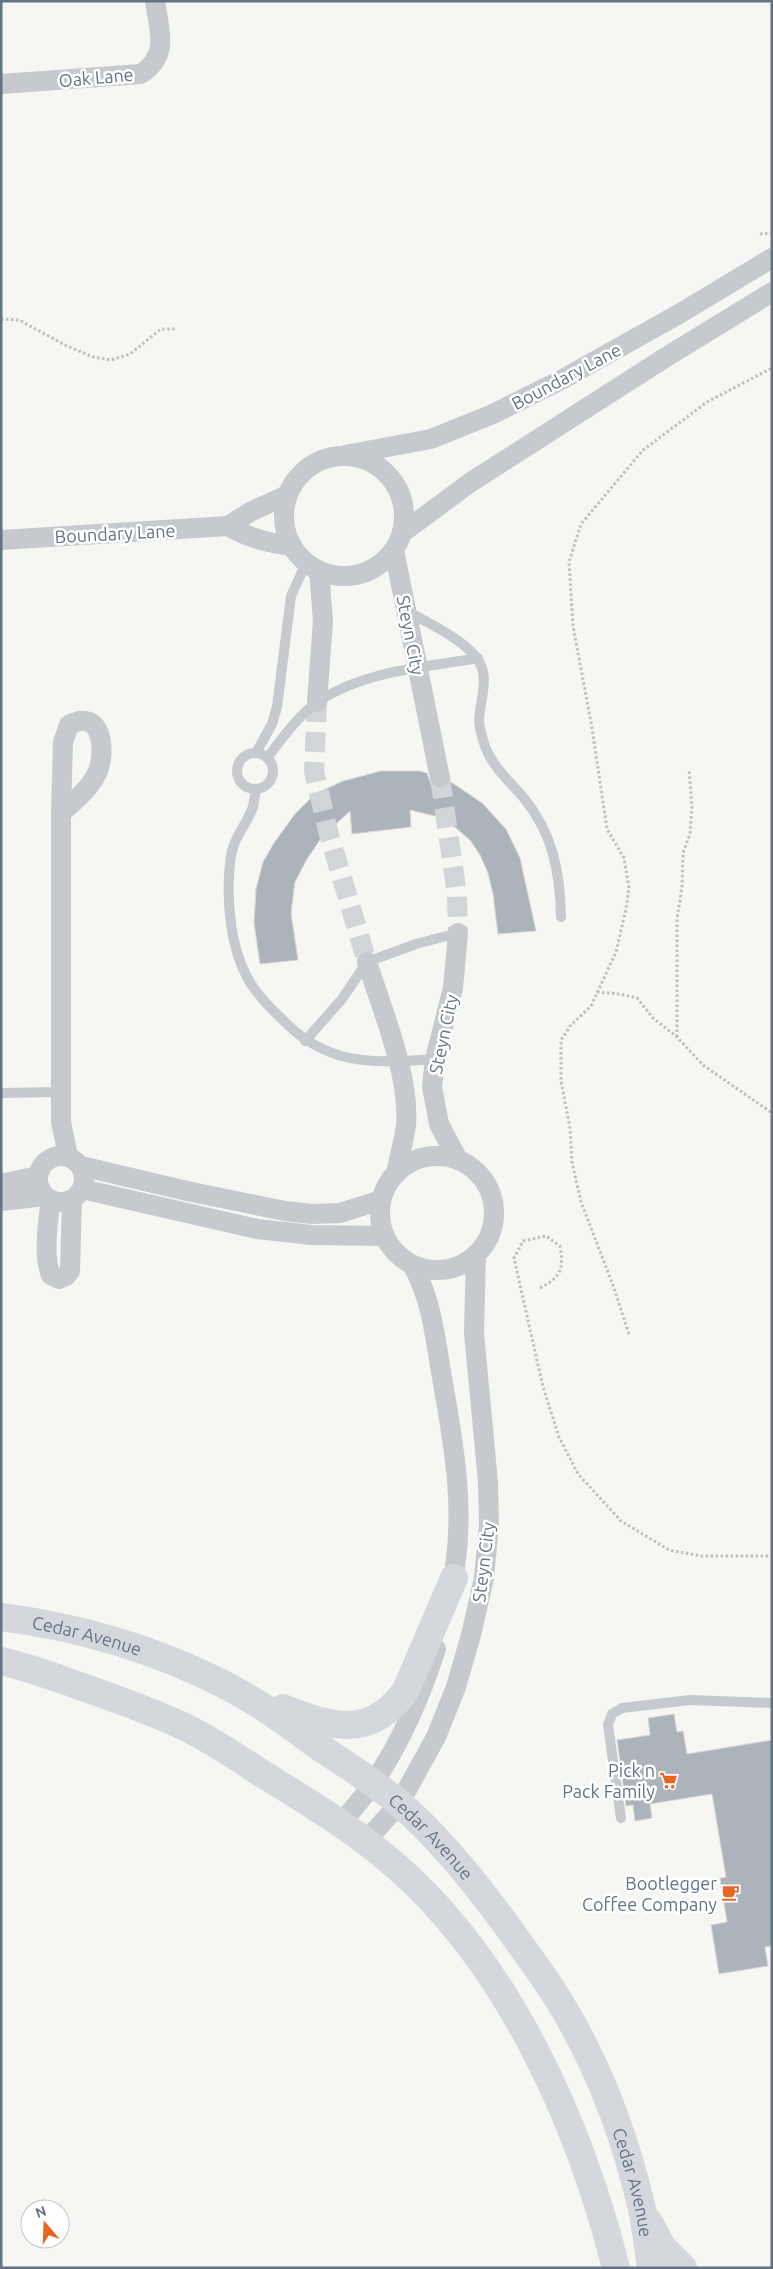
<svg xmlns="http://www.w3.org/2000/svg" width="773" height="2269" font-family="Ubuntu,sans-serif">
<style>
.building{fill:#adb3ba;stroke:#d8d8d5}
.lines{fill:none;stroke-linecap:round;stroke-linejoin:round}
.street-tunnel{stroke:#d2d5d8;stroke-width:20;stroke-dasharray:20 10;stroke-linecap:butt}
.path{stroke:#bdc0c2;stroke-width:3;stroke-dasharray:2.5 2.5;stroke-linecap:butt}
.lane{stroke:#c6c9cd;stroke-width:10}
.street{stroke:#c6c9cd;stroke-width:20}
.secondary{stroke:#d4d8dd;stroke-width:28}
.labels{text-anchor:middle;dominant-baseline:central;stroke-width:5;stroke-linejoin:round;paint-order:stroke}
.street-label{font-size:18px;fill:#647385;stroke:#fff}
.poi-label{font-size:18px;fill:#647385;stroke:#fff;text-anchor:end}
</style>
<rect width="100%" height="100%" fill="#f6f6f3"/>
<g class="building">
<path d="M381 771H419L427 773 431 785 436 789H443L451 782 482 803 506 829 520 858 536 931 498 934 493 894 488 873 480 855 470 840 456 828 435 816 410 810 411 827 352 834 350 811 322 837 307 859 295 882 291 913 298 960 260 964 254 923 256 889 263 862 274 843 295 814 315 794 343 781Z"/>
<path d="M674 1714 677 1732 683 1731 687 1754 772 1740V1946L765 1947 768 1966 719 1974 711 1925 727 1922 720 1878 726 1877 712 1794 650 1804 652 1818 635 1821 633 1805 626 1806 617 1740 650 1735 648 1718Z"/>
</g>
<g class="lines">
<g class="street-tunnel">
<path d="M317 702 314 771 328 831 367 962"/>
<path d="M440 778 457 894 458 933"/>
</g>
<g class="path">
<path d="M760 234 772 233"/>
<path d="M1 319 19 320 65 345 93 357 111 360 130 354 161 329H175"/>
<path d="M597 992 620 994 637 998 653 1018 677 1037 703 1065 772 1113"/>
<path d="M677 1037V919L682 887 683 853 690 834 692 807 689 769"/>
<path d="M540 1288C561 1277 564 1269 560 1246L546 1236 523 1241 514 1258 543 1387 559 1437 578 1474 621 1521 669 1550 701 1556H772"/>
<path d="M629 1334 613 1285 581 1202 572 1162 570 1128 561 1081V1040L571 1025 591 1006 604 978 616 952 626 909 629 888 624 858 607 829 592 728 573 626 569 562 581 524 643 450 707 402 772 368"/>
</g>
<g class="lane">
<path d="M407 611C430 624 459 637 476 657 491 675 480 700 479 720 479 729 483 740 486 749 494 768 510 782 523 797 553 833 560 872 561 917"/>
<path d="M256 753 272 724 277 707 291 596 306 563"/>
<circle cx="255" cy="771" r="18"/>
<path d="M267 758C280 741 301 712 319 701 366 670 424 668 478 658"/>
<path d="M256 789C255 795 254 801 253 807 246 827 232 837 230 863 226 901 230 950 251 984 260 997 270 1008 281 1018 299 1037 316 1048 341 1056 371 1064 405 1061 435 1059"/>
<path d="M305 1041 342 999 367 962 416 944 458 933"/>
<path d="M1 1093 61 1092"/>
<path d="M621 1818 608 1725 612 1714 622 1708 690 1700 772 1703"/>
</g>
<g class="street">
<path d="M1 84 141 74C170 55 159 30 155 1"/>
<path d="M345 455 431 439 493 414 561 380 679 314 772 258"/>
<circle cx="344" cy="516" r="60"/>
<path d="M228 526C249 538 268 543 292 546"/>
<path d="M402 533 471 482 663 359 772 292"/>
<path d="M1 540 228 526 250 512 287 495"/>
<path d="M394 550 440 778"/>
<path d="M317 702 323 621 319 571"/>
<path d="M61 813C74 801 91 788 98 771 106 750 102 707 69 725L63 742 61 813V1122L68 1156"/>
<path d="M458 933 453 988 435 1059 432 1087 439 1124 458 1160"/>
<path d="M367 962C382 1010 410 1075 406 1125 404 1141 399 1158 396 1174"/>
<circle cx="61" cy="1179" r="23"/>
<circle cx="437" cy="1213" r="57"/>
<path d="M81 1166 187 1191 285 1211 312 1214 340 1213 381 1200"/>
<path d="M1 1184 38 1176"/>
<path d="M82 1189 257 1229 312 1235 384 1236"/>
<path d="M51 1200C48 1219 43 1258 51 1275L59 1279 66 1276 70 1271 72 1200"/>
<path d="M1 1201 45 1196"/>
<path d="M413 1266C431 1299 435 1335 441 1372 454 1444 468 1520 450 1592"/>
<path d="M342 1823C352 1809 364 1797 373 1783 401 1743 421 1695 436 1649"/>
<path d="M366 1841 399 1804 436 1737 456 1687 471 1635 484 1578 489 1524 488 1482 474 1333 476 1255"/>
</g>
<g class="secondary">
<path id="s1" d="M1 1617C78 1627 154 1649 223 1684 257 1701 288 1724 318 1746 345 1764 374 1782 399 1803 440 1838 475 1882 507 1926 524 1950 542 1973 558 1999 597 2062 625 2136 642 2209 646 2228 648 2248 651 2268"/>
<path d="M1 1661C28 1667 54 1677 80 1686 116 1699 152 1711 187 1728 213 1741 237 1757 261 1773 308 1802 355 1830 397 1867 510 1966 580 2125 616 2268"/>
<path d="M283 1708C331 1727 371 1740 406 1690L454 1578"/>
<path d="M649 2222 662 2247 683 2268"/>
</g>
</g>
<defs>
<symbol id="supermarket-bare" viewBox="-9 -9 18 18"><path d="M-6-5.5h2.5l.6 2H6L4.5 2H-2.5L-4.4-4H-6ZM-1.5 3.2a1.3 1.3 0 1 0 .1 0ZM3 3.2a1.3 1.3 0 1 0 .1 0Z" fill="#e86422" stroke="#fff" stroke-width="2.5" paint-order="stroke"/></symbol>
<symbol id="cafe-bare" viewBox="-9 -9 18 18"><path d="M-5.5-4.5H6V0H3Q3 3.5 0 3.5H-2.5Q-5.5 3.5-5.5 0ZM3-3.2v2h1.7v-2ZM-6 4.5H4V6H-6Z" fill="#e86422" stroke="#fff" stroke-width="2.5" paint-order="stroke"/></symbol>
</defs>
<g fill-rule="evenodd">
<use href="#supermarket-bare" x="656" y="1768" width="25" height="25"/>
<use href="#cafe-bare" x="718" y="1880" width="25" height="25"/>
</g>
<g class="labels">
<g class="street-label">
<text transform="translate(96 77) rotate(-5)">Oak Lane</text>
<text transform="translate(566 376) rotate(-28)">Boundary Lane</text>
<text transform="translate(115 533) rotate(-3)">Boundary Lane</text>
<text transform="translate(411 635) rotate(79)">Steyn City</text>
<text transform="translate(443 1034) rotate(-78)">Steyn City</text>
<text transform="translate(483 1562) rotate(-83)">Steyn City</text>
<text stroke="none"><textPath href="#s1" startOffset="88">Cedar Avenue</textPath></text>
<text stroke="none"><textPath href="#s1" startOffset="492">Cedar Avenue</textPath></text>
<text stroke="none"><textPath href="#s1" startOffset="898">Cedar Avenue</textPath></text>
</g>
<g class="poi-label">
<text x="655" y="1770">Pick n<tspan x="655" dy="21">Pack Family</tspan></text>
<text x="717" y="1883">Bootlegger<tspan x="717" dy="21">Coffee Company</tspan></text>
</g>
</g>
<rect width="773" height="2269" fill="none" stroke="#647385" stroke-width="5"/>
<g transform="translate(45 2224) rotate(341)"><circle r="24" fill="#ffffff" stroke="#c1c7ce"/>
<path d="M0-4L9 19L0 12L-9 19Z" fill="#e86422"/>
<text y="-8" font-size="14" font-weight="bold" text-anchor="middle" fill="#647385">N</text>
</g>
</svg>
